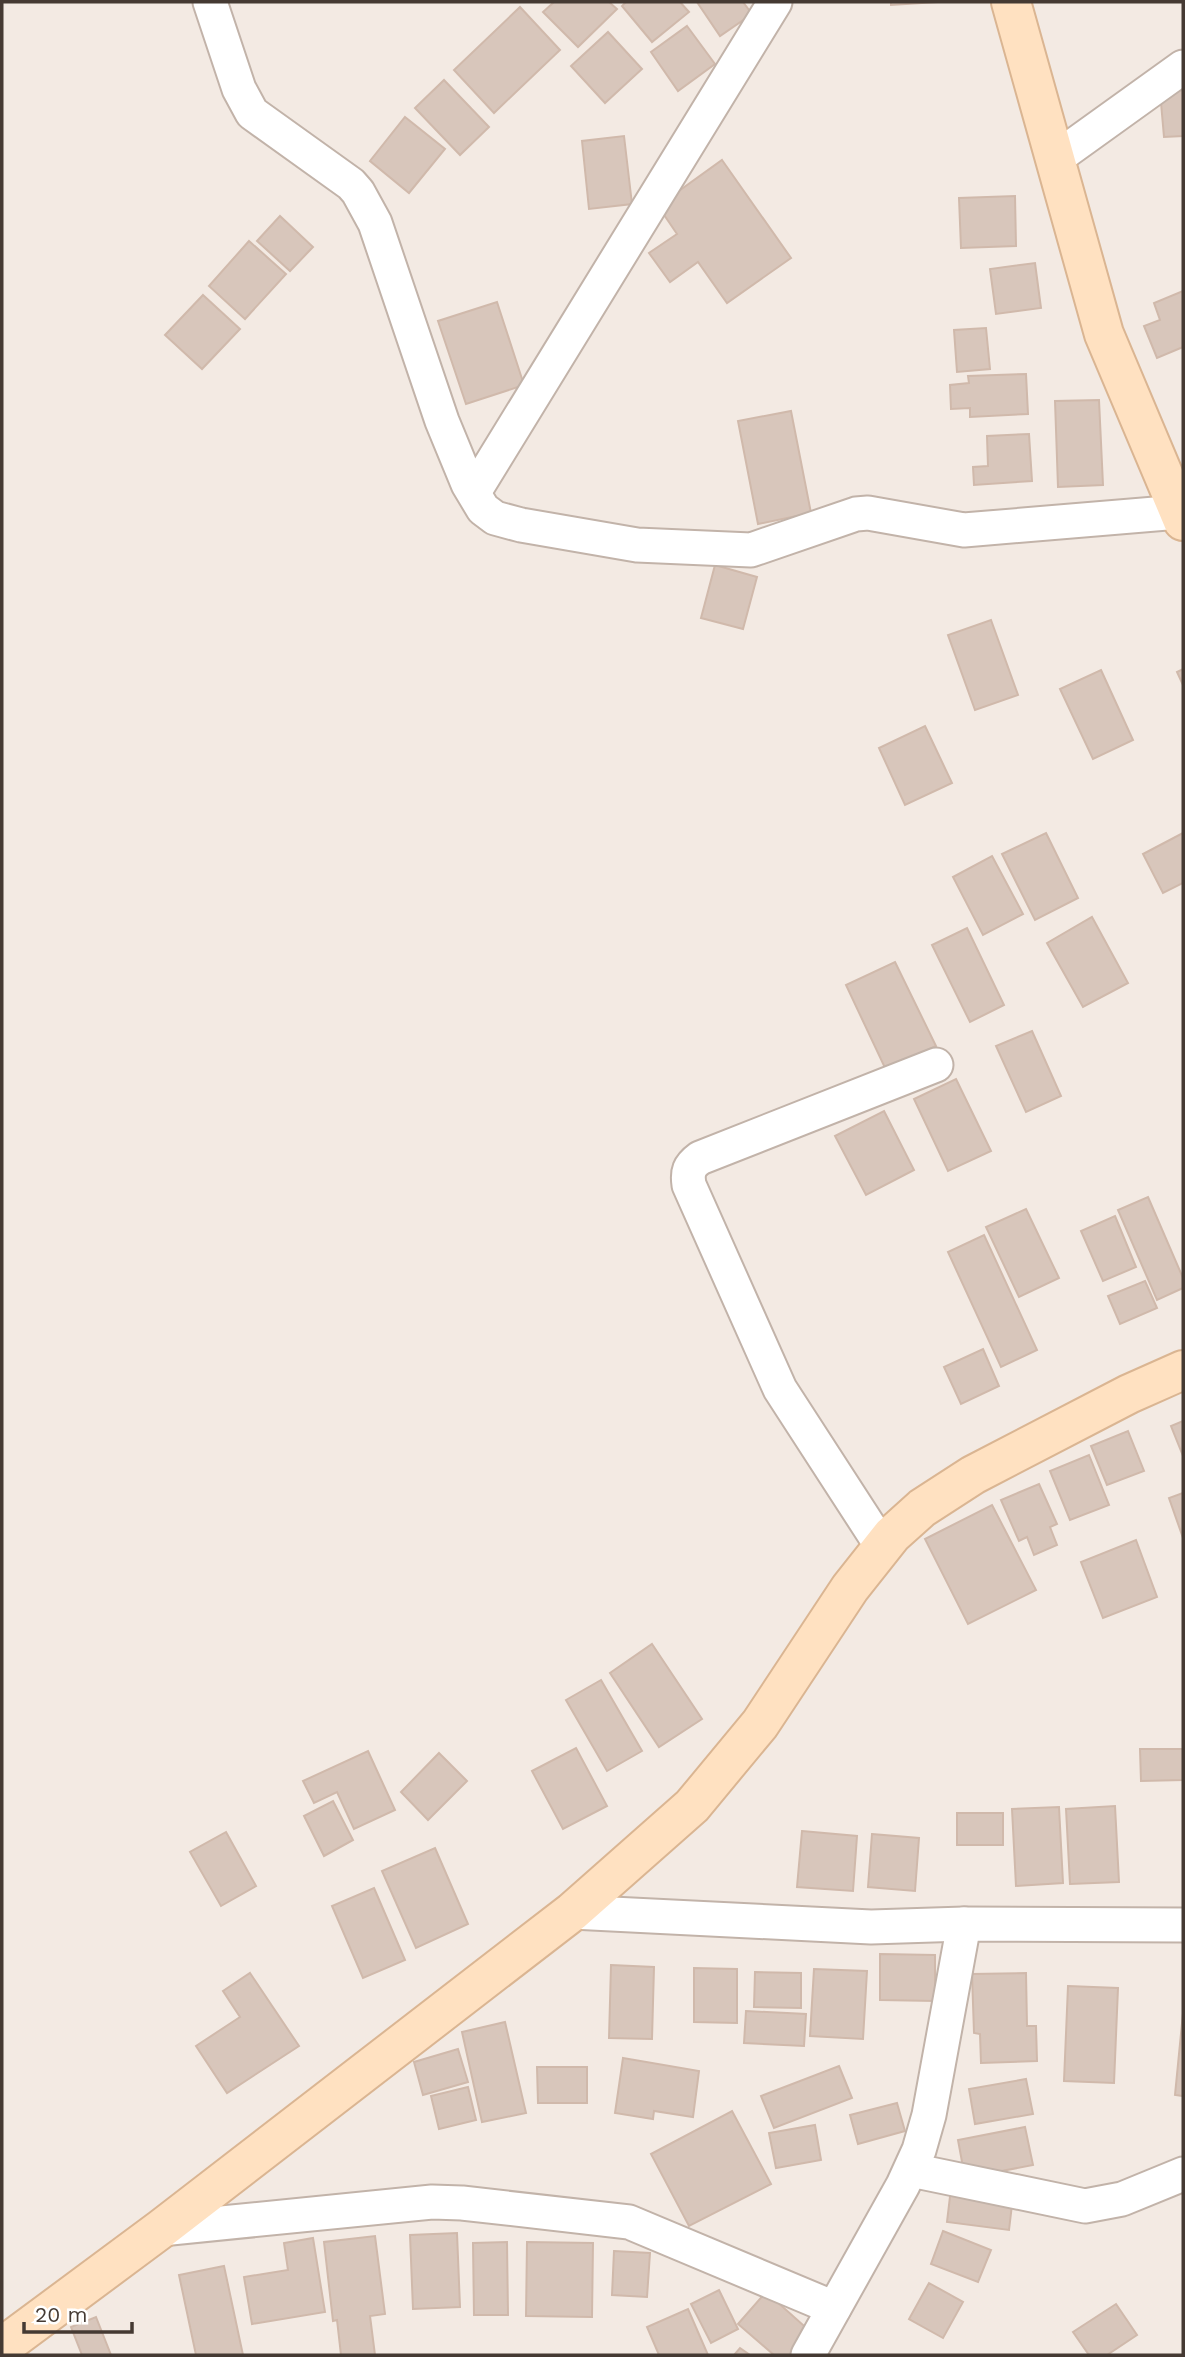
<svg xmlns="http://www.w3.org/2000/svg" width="1185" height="2357" font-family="'Work Sans',sans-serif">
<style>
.building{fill:#d8c6bb;stroke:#d0b9ab;stroke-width:2}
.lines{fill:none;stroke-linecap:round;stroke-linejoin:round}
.street-casing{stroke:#c2b3a9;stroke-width:37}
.secondary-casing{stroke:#dab592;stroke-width:42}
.street{stroke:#fff;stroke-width:33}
.secondary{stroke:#ffe1c1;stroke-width:38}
</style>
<rect width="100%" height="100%" fill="#f3eae3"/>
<g class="building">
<path d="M554 2H609L617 9 578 47 543 12Z"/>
<path d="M626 2H680L689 12 652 42 622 6Z"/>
<path d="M697 2H743L752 14 720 36Z"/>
<path d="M891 2H938L891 5Z"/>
<path d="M520 7 560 50 494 113 454 70Z"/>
<path d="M687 26 715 64 678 91 651 52Z"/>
<path d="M608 32 642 69 605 103 571 66Z"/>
<path d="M444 80 489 127 460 155 415 108Z"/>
<path d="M1183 90V136L1164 137 1160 91Z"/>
<path d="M405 117 445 149 409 193 370 161Z"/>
<path d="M624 136 632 204 589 209 582 141Z"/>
<path d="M722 160 791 258 727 303 698 262 670 282 649 253 677 234 658 206Z"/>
<path d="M1015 196 1016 246 961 248 959 198Z"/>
<path d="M280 216 313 247 290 271 257 241Z"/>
<path d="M249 241 286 274 245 319 209 286Z"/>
<path d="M1035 263 1041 308 996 314 990 269Z"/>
<path d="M1183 291V347L1157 358 1144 326 1160 320 1154 303Z"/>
<path d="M203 295 240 329 202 369 165 335Z"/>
<path d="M497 302 524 385 466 404 438 321Z"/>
<path d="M986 328 990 369 957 372 954 330Z"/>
<path d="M1026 374 1028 414 970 417V408L951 409 950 385 969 383 968 376Z"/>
<path d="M1099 400 1103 485 1058 487 1055 401Z"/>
<path d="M791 411 811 513 758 524 738 421Z"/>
<path d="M1029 434 1032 481 974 485 973 467 988 466 987 436Z"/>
<path d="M715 565 757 577 743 629 701 618Z"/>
<path d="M991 620 1018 695 975 710 948 635Z"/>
<path d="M1183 669V685L1177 672Z"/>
<path d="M1101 670 1133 740 1093 759 1060 689Z"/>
<path d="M925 726 952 783 905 805 879 748Z"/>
<path d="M1046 833 1078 898 1035 920 1002 854Z"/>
<path d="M1183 833V883L1163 893 1143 854Z"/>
<path d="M992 856 1023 914 983 935 953 877Z"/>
<path d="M1092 917 1128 983 1083 1007 1047 943Z"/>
<path d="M967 928 1004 1005 970 1022 932 945Z"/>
<path d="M895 962 936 1046 886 1070 846 985Z"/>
<path d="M1032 1031 1061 1096 1026 1112 996 1046Z"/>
<path d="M956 1079 991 1151 948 1171 914 1099Z"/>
<path d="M884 1111 914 1170 866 1195 835 1136Z"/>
<path d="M1148 1197 1183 1278V1288L1157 1300 1118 1210Z"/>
<path d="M1026 1209 1059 1278 1019 1297 986 1227Z"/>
<path d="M1115 1216 1136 1267 1103 1281 1081 1231Z"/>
<path d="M984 1235 1037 1350 1001 1367 948 1252Z"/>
<path d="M1145 1281 1157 1308 1120 1324 1108 1296Z"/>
<path d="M983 1349 999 1386 961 1404 944 1367Z"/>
<path d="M1183 1421V1456L1171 1426Z"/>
<path d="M1128 1431 1144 1471 1107 1485 1091 1446Z"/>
<path d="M1089 1455 1109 1505 1070 1520 1050 1471Z"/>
<path d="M1039 1484 1057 1524 1050 1527 1057 1545 1034 1555 1027 1537 1019 1541 1001 1500Z"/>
<path d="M1183 1493V1538L1169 1498Z"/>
<path d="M992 1505 1036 1590 968 1624 925 1539Z"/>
<path d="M1136 1540 1157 1597 1103 1618 1081 1562Z"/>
<path d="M652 1644 702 1719 659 1747 610 1673Z"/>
<path d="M601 1680 642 1751 607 1771 566 1700Z"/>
<path d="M576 1748 607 1806 563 1829 532 1771Z"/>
<path d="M1140 1749H1183V1780L1141 1781Z"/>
<path d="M368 1751 395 1810 354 1829 337 1792 314 1803 303 1781Z"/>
<path d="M439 1753 467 1781 428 1820 401 1792Z"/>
<path d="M333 1801 353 1840 324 1856 304 1816Z"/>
<path d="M1115 1806 1119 1882 1070 1884 1066 1809Z"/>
<path d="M1059 1807 1063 1883 1016 1886 1012 1809Z"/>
<rect x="957" y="1813" width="46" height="32"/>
<path d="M802 1831 857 1836 853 1891 797 1887Z"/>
<path d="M226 1832 256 1886 221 1906 190 1852Z"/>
<path d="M872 1834 919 1838 915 1891 868 1887Z"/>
<path d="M435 1848 468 1924 416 1948 382 1871Z"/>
<path d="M374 1888 405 1960 363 1978 332 1906Z"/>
<path d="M880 1954 935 1955V2001L880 2000Z"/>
<path d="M611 1965 654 1967 652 2039 609 2038Z"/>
<path d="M694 1968 737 1969V2023L694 2022Z"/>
<path d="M814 1969 867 1971 863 2039 810 2036Z"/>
<path d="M755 1972 801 1973V2008L754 2007Z"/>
<path d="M250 1973 299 2046 227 2093 196 2046 240 2017 223 1991Z"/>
<path d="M1026 1973 1027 2026H1036L1037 2061 981 2063 980 2034 974 2033 972 1974Z"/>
<path d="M1068 1986 1118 1988 1114 2083 1064 2081Z"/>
<path d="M746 2011 806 2014 804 2046 744 2043Z"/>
<path d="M1183 2013V2096L1175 2095Z"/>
<path d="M505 2022 526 2113 482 2122 462 2032Z"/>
<path d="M458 2049 468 2082 423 2095 414 2062Z"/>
<path d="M623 2058 699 2071 693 2117 654 2111 653 2119 615 2113Z"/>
<path d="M839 2066 852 2098 774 2128 761 2096Z"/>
<path d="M537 2067H587V2103H538Z"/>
<path d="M1026 2079 1033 2114 975 2124 969 2089Z"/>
<path d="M468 2087 476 2120 439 2129 431 2096Z"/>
<path d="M897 2103 905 2131 858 2144 850 2115Z"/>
<path d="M732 2111 771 2184 689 2226 651 2154Z"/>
<path d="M815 2125 821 2160 776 2168 769 2133Z"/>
<path d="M1025 2127 1033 2165 965 2178 958 2140Z"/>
<path d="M951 2188 1013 2196 1009 2230 947 2222Z"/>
<path d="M943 2231 991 2250 978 2282 931 2264Z"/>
<path d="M457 2233 460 2307 413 2309 410 2235Z"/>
<path d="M375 2236 385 2314 370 2316 375 2355H341L337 2320 333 2321 324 2242Z"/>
<path d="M313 2238 325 2312 252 2324 244 2277 288 2270 284 2243Z"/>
<path d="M507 2242 508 2315H474L473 2243Z"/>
<path d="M527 2242 593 2243 592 2317 526 2316Z"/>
<path d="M614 2251 650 2253 647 2297 612 2295Z"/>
<path d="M224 2266 243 2355H196L179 2275Z"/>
<path d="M929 2283 963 2302 943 2338 909 2319Z"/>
<path d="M719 2290 738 2329 711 2343 691 2304Z"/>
<path d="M766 2292 812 2333 793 2355H774L738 2324Z"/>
<path d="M1116 2304 1137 2335 1107 2355H1089L1073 2332Z"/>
<path d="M688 2309 708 2355H659L647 2327Z"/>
<path d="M96 2317 111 2355H82L71 2327Z"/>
<path d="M740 2348 750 2355H734Z"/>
</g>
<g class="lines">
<defs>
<g id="street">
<path d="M210 2 239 89 252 113 351 184 358 192 375 223 442 421 468 484 483 509 495 518 521 525 637 545 751 550 856 514 868 513 964 530 1179 512"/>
<path d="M1055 159 1183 67"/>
<path d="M474 492 775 2"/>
<path d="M883 1548 780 1389 689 1185C687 1172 689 1166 700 1158L936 1065"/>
<path d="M572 1912 871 1927 964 1924 1183 1925"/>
<path d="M911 2170 1085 2206 1122 2199 1183 2174"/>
<path d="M161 2229 432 2202 462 2203 629 2222 834 2308"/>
<path d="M808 2355 903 2185 919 2150 929 2115 964 1924"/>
</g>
<g id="secondary">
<path d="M1011 2 1104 334 1183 521"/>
<path d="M2 2347 161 2229 572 1912 692 1806 760 1724 850 1588 892 1535 922 1508 973 1475 1129 1394 1183 1370"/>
</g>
</defs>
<use href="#street" class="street-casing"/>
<use href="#secondary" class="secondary-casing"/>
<use href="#street" class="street"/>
<use href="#secondary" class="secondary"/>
</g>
<rect width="1185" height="2357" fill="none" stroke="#453a33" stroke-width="7"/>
<path d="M24 2322v10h108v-10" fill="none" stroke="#453a33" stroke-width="3.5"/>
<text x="35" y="2322" font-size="21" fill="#453a33" stroke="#ffffff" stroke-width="5" paint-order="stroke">20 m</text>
</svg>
